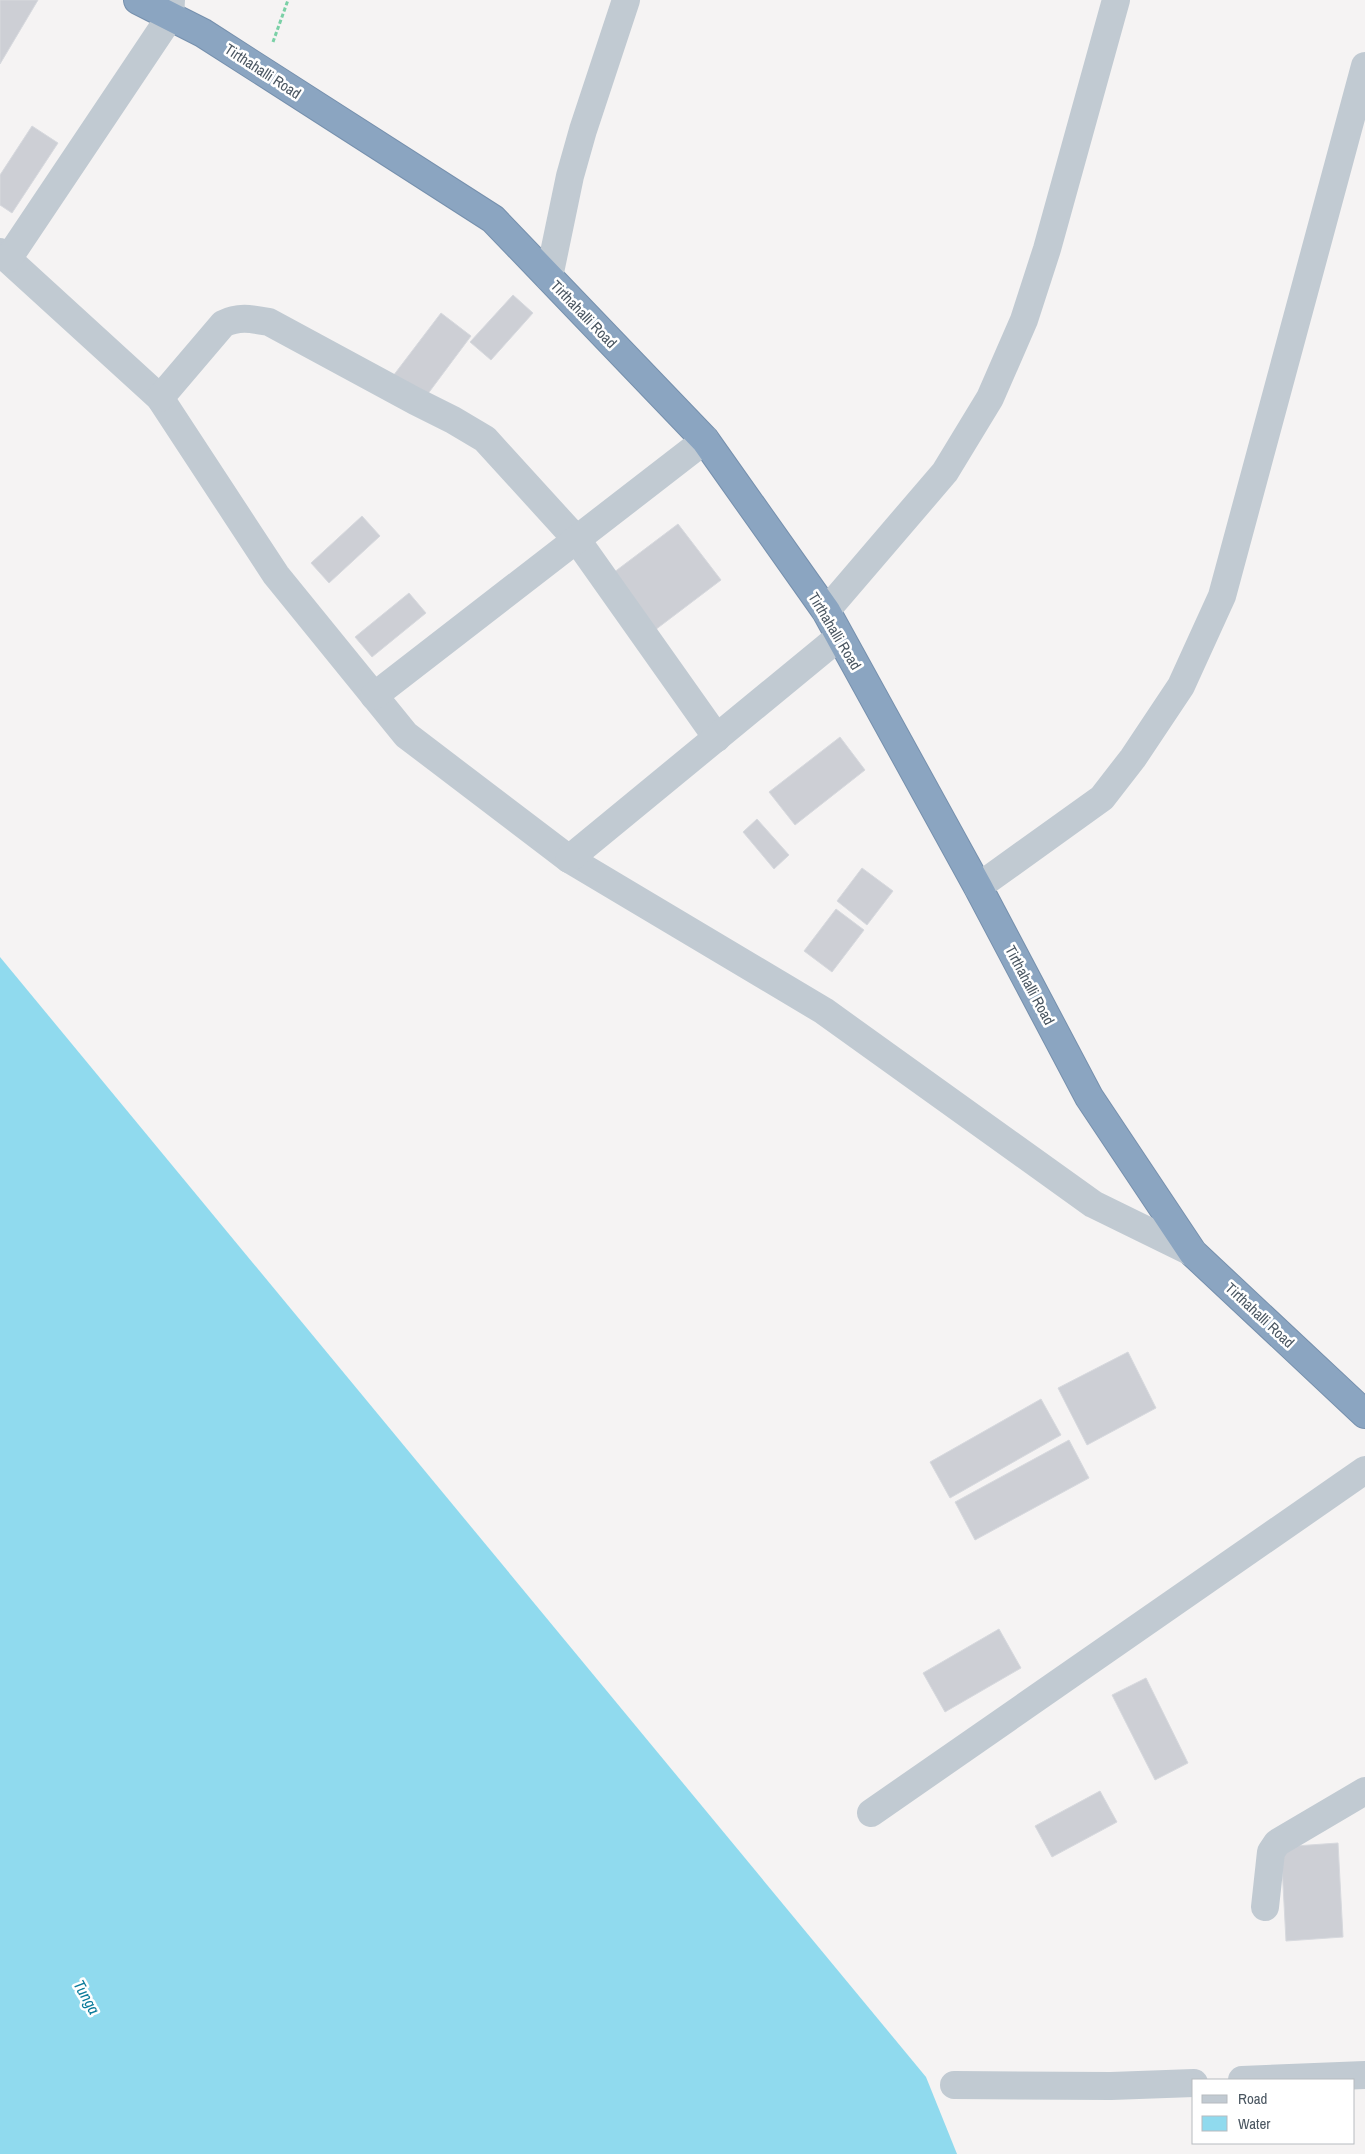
<svg xmlns="http://www.w3.org/2000/svg" width="1365" height="2154" font-family="'Archivo Narrow',sans-serif">
<style>
.water{fill:#90daee}
.building{fill:#cdcfd5;stroke:#d7d9de}
.lines{fill:none;stroke-linecap:round;stroke-linejoin:round}
.highway-casing{stroke:#7690ad;stroke-width:30}
.path{stroke:#7ad0a6;stroke-width:3;stroke-dasharray:4 2.5;stroke-linecap:butt}
.minor{stroke:#c1cad2;stroke-width:28}
.highway{stroke:#8ba5c1;stroke-width:28}
.labels{text-anchor:middle;dominant-baseline:central;stroke-width:5;stroke-linejoin:round;paint-order:stroke}
.street-label{font-size:15px;fill:#4a5661;stroke:#fff}
.water-label{font-size:16px;font-style:italic;fill:#0c7c9b;stroke:#fff}
</style>
<rect width="100%" height="100%" fill="#f5f3f3"/>
<path class="water" d="M0 957 926 2077 957 2154H0Z"/>
<g class="building">
<path d="M0 0H38L0 64Z"/>
<path d="M32 126 58 143 12 213 0 205V175Z"/>
<path d="M513 295 533 313 491 360 470 342Z"/>
<path d="M441 313 471 336 421 403 390 380Z"/>
<path d="M362 516 380 536 329 583 311 563Z"/>
<path d="M678 524 721 580 655 630 613 573Z"/>
<path d="M409 593 426 613 372 657 355 637Z"/>
<path d="M840 737 865 770 795 825 769 792Z"/>
<path d="M757 819 789 855 774 869 743 832Z"/>
<path d="M862 868 893 891 867 925 837 901Z"/>
<path d="M836 909 864 930 832 972 804 951Z"/>
<path d="M1128 1352 1156 1408 1087 1445 1058 1388Z"/>
<path d="M1041 1399 1061 1435 950 1498 930 1462Z"/>
<path d="M1069 1440 1089 1478 975 1540 955 1502Z"/>
<path d="M999 1629 1021 1668 945 1712 923 1673Z"/>
<path d="M1146 1678 1188 1763 1155 1780 1112 1695Z"/>
<path d="M1100 1791 1117 1822 1052 1857 1035 1826Z"/>
<path d="M1338 1843 1343 1937 1286 1941 1281 1847Z"/>
</g>
<g class="lines">
<defs>
<path id="highway" d="M138 0 203 33 493 219 705 440 826 611 978 887 1089 1097 1193 1253 1365 1414"/>
</defs>
<use href="#highway" class="highway-casing"/>
<path class="path" d="M273 42 288 0"/>
<g class="minor">
<path d="M0 252 160 398 276 575 406 735 569 859 824 1011 1093 1204 1193 1253"/>
<path d="M8 259 170 17 171 0"/>
<path d="M549 277 570 176 583 130 626 0"/>
<path d="M160 398 223 324C239 316 252 319 269 322L415 401 453 420 485 439 577 540 717 738"/>
<path d="M826 611 945 472 990 398 1024 320 1047 249 1116 0"/>
<path d="M374 696 705 440"/>
<path d="M569 859 839 637"/>
<path d="M978 887 1102 798 1133 758 1181 686 1222 596 1365 66"/>
<path d="M871 1813 1365 1470"/>
<path d="M1265 1907 1271 1852 1277 1843 1365 1791"/>
<path d="M1242 2080 1365 2075"/>
<path d="M954 2085 1111 2086 1194 2083"/>
</g>
<use href="#highway" class="highway"/>
</g>
<g class="labels">
<g class="street-label">
<text transform="translate(263 71) rotate(33)">Tirthahalli Road</text>
<text transform="translate(584 314) rotate(46)">Tirthahalli Road</text>
<text transform="translate(835 631) rotate(59)">Tirthahalli Road</text>
<text transform="translate(1030 985) rotate(62)">Tirthahalli Road</text>
<text transform="translate(1260 1315) rotate(43)">Tirthahalli Road</text>
</g>
<g class="water-label">
<text transform="translate(87 1997) rotate(61)">Tunga</text>
</g>
</g>
<rect x="1192" y="2079" width="162" height="65" fill="#ffffff" stroke="#b7bbc0"/>
<rect x="1202" y="2095" width="25" height="8" fill="#c1cad2" stroke="#b7bbc0"/>
<text x="1238" y="2104" font-size="15" fill="#4a5661">Road</text>
<rect x="1202" y="2116" width="25" height="15" fill="#90daee" stroke="#b7bbc0"/>
<text x="1238" y="2129" font-size="15" fill="#4a5661">Water</text>
</svg>
